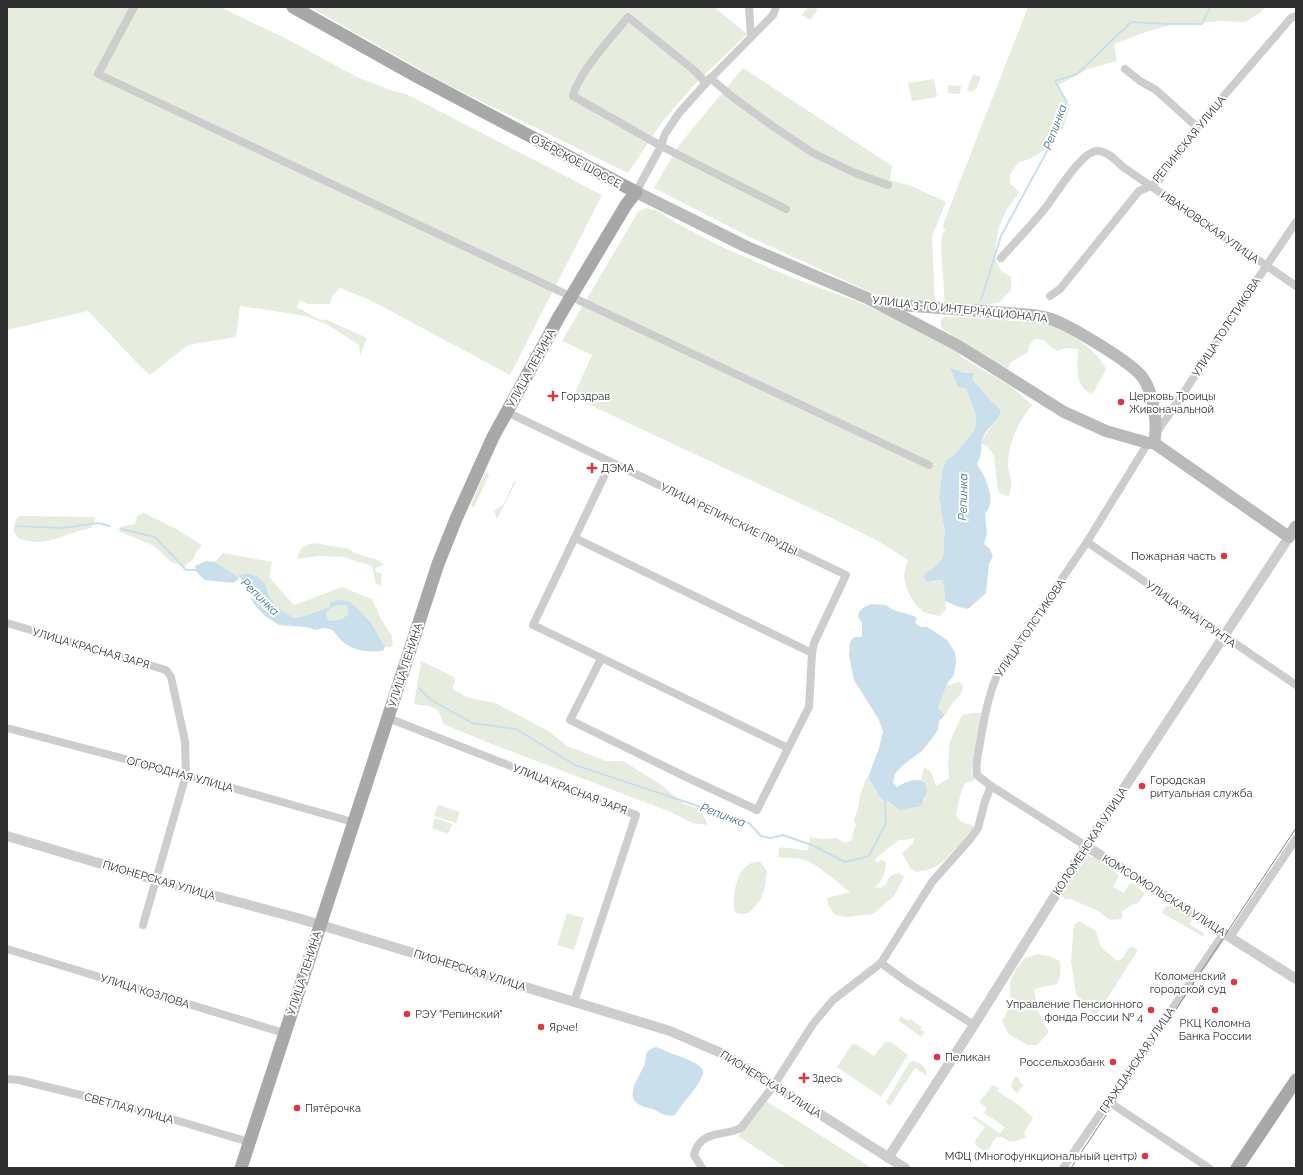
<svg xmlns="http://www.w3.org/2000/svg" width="1303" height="1175" font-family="Raleway,sans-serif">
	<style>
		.green { fill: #e6edde }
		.water { fill: #cadfec; fill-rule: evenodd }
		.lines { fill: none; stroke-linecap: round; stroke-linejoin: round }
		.stream { stroke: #cadfec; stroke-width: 2 }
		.minor { stroke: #cdcdcd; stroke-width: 8 }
		.tertiary { stroke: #cdcdcd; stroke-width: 10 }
		.secondary { stroke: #bababa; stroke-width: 12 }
		.primary { stroke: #a8a8a8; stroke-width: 13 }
		.tram { stroke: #858585; stroke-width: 1 }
		.poi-dot { fill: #e53341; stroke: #fff; stroke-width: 1.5 }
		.labels { text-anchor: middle; stroke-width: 4; stroke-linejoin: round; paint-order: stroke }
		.street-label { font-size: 11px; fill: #303030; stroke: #fff }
		.poi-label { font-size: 11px; fill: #303030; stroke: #fff; text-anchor: start }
		.water-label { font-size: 12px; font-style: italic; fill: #3d7292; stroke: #fff }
	</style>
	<rect width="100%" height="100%" fill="#fff"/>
	<g class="green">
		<polygon points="7,7 220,7 285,38 357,77 393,91 406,94 602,195 510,375 370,300 340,288 332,297 330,304 308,304 300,300 297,307 322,321 325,319 367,338 360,356 359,345 328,325 306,316 240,306 236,337 188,345 150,375 140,366 88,311 7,330"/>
		<polygon points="310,7 714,7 747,34 693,86 662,122 628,173 442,82"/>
		<polygon points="808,7 814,7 818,10 810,20 802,15"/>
		<polygon points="1028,7 1265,7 1260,13 1245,22 1221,21 1171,25 1146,32 1114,44 1117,61 1088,69 1057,86 1070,107 1063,128 1057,133 1051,146 1032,158 1018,163 1010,174 1010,183 1019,192 1006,211 998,230 995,253 997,264 1001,271 1011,277 1011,290 1000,302 972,307 945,304 941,250 942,234 946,229 943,229 944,222"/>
		<polygon points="743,68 892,166 890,180 911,186 946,202 932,236 935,306 876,295 748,236 654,188 679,145"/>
		<polygon points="973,74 981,77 976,89 971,92 967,90"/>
		<polygon points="934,79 937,97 912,101 908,83"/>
		<polygon points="948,85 961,86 960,94 948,93"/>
		<path d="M646 208 656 210 676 223 718 245 795 279 856 301 908 324 958 350 961 357 1012 387 1032 405C1018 423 1009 441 1008 464 1008 471 1012 479 1011 486 1011 490 1009 494 1008 497L998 492 994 456 988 447 981 443C986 430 996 424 1001 412 997 405 994 405 990 400 984 393 979 386 973 379V373H965L950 369 953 375 966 388 976 415 975 430 954 455 945 461 942 473 939 497 945 534C943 541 944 544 944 551 943 562 934 568 925 573L932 582 942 580 944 585 946 610 939 616C935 615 930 614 926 613 916 609 907 592 905 582 903 574 905 567 908 560L878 541 840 522 573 397 592 355 562 341 638 212Z"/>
		<path d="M944 317C967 317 991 319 1014 321 1024 321 1035 321 1045 323 1063 327 1101 352 1106 370L1092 394C1073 386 1078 366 1078 349L1066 348 1058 351 1051 347 1044 340 1034 339 1029 346 1028 352 1010 363 1007 373 996 363 948 332 941 327V320Z"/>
		<polygon points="485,472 488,473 489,475 475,506 472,507 471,504"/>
		<polygon points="514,481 516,482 497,519 494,511 504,504"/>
		<polygon points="144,513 176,529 202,545 196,552 194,558 185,566 171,562 154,546 119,531 120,527 135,524 137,516"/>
		<path d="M19 516 96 517 91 528C73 531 55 542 36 542 30 542 23 539 18 538L13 530 16 519Z"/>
		<path d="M315 543 349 549 357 554 378 560 384 565 375 568 376 572 382 574 381 585 376 584 372 566 343 557 318 556 297 559C299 548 304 545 315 543Z"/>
		<path d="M223 553 272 562 269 577 294 605 342 587 372 599 382 621 392 636 393 645 390 647H385C375 629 364 614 349 601L330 603V607L304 616 294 618 276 606 268 594 266 585 248 573 237 576 215 562Z"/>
		<path d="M346 605 348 608V614C342 620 336 622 328 620L326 614C331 606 337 605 346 605Z"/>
		<path d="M421 661 454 677 455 681 452 689 469 698 495 703 550 732 567 746 606 761H623L660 784 684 804 700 809 708 825 692 823 671 812 494 745 443 724C439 704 431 707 414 704Z"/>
		<path d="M957 682 961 683 963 686C962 695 958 697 952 704 949 707 948 712 945 715L938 708 947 684 950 685Z"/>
		<path d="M973 713H981L980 725 971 771 975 780 965 783 960 796 956 816 961 822 974 826 968 840 955 849 943 862 931 869 917 872 910 868 902 853 913 843 914 838 906 840H899L877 857 875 861 877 862 882 860 886 862C885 874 884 879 875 887L881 888 886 885C888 877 891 874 899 873L904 877 894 896 873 914 846 917 834 914 828 904 827 898 850 892C838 883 816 863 803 859 796 858 785 858 778 857L779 848C789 846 798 851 808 850L810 837 822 839 837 838 844 843 852 840 853 831 856 826 854 819 858 809 860 795 865 781 869 775V779L881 799 889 802 899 810 922 802 925 799V782L921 780 924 767 931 772 936 786 949 778 948 765 950 741 962 715Z"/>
		<polygon points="438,805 460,812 456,823 434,816"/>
		<polygon points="435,818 452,824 448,834 432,828"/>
		<path d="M1086 856C1099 856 1110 867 1119 876L1113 887 1124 893 1130 883 1134 884 1145 894 1138 903 1131 905 1122 912V919L1110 920 1098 911 1071 899H1066L1061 896 1062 890Z"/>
		<path d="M760 862 767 871 765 887 761 899 749 913 743 914 735 913C732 898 735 874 748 865 751 862 756 862 760 862Z"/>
		<polygon points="1170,905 1191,917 1192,920 1189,924 1202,932 1204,935 1202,936 1162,913 1164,908"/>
		<polygon points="567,913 584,918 574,950 557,945"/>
		<polygon points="1079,921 1096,931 1101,947 1117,961 1123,958 1125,954 1131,946 1138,950 1096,1016 1084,1006 1076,994 1071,961 1074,925"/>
		<path d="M1037 954 1049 956 1060 961C1061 969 1061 976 1057 984L1034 989C1036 1007 1040 1017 1049 1032L1037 1045H1028L1008 1034 1002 1021 1011 1004 1010 993V981L1016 969 1025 958Z"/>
		<polygon points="901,1016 908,1021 910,1019 922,1027 920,1029 925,1032 921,1037 898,1020"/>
		<polygon points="885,1042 891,1042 908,1055 881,1097 837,1067 852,1044 856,1044 874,1056"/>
		<path d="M913 1061C920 1062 928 1068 927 1076L915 1068 890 1106 886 1102 909 1063Z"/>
		<path d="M1016 1076 1020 1080 1019 1081 1023 1085 1017 1093C1009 1088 1011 1082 1016 1076Z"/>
		<path d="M992 1086H995L999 1089 997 1091 1019 1105 1033 1118 1024 1133 1026 1137C1015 1142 1012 1144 1002 1137H996L989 1149 983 1151 975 1144 976 1139 985 1127 973 1118 974 1116 1000 1133 1005 1127 984 1113 987 1108 979 1102Z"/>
		<polygon points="766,1101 872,1168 787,1168 738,1136"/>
	</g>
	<g class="water">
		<path d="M950 368 965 373H973V380C979 386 984 393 990 400 995 406 997 404 1001 412 997 422 989 426 984 435 980 442 982 448 981 454 980 458 978 461 977 464 985 476 998 501 985 513L987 534 984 544 990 549 993 557 989 564 986 593 968 609 959 607 945 601 944 585 942 580 927 582 924 577 925 573C934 568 943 562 944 551 944 544 943 540 945 534L939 497 942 473 945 461 954 455 975 430 976 415 966 388 958 387Z"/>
		<path d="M206 561 215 562 237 576 248 573 259 578 266 585 268 594 276 606 294 618 304 616 330 607V603L338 600 349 601 360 611 371 623 385 647 383 651C361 653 345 649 333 630L324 628 316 630 306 627 279 625 265 616 254 604 242 580 238 576V580L233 583 205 580 197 573 195 566ZM340 605H346L348 608V614C342 620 336 622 328 620L326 614C329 608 334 606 340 605Z"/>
		<path d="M871 604 886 605C894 613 908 612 917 618L915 623 921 627H927L938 634 947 640 955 652 956 662 954 675 947 684 938 708 945 715 939 721 938 730 923 750 902 766 895 774 893 782 897 787C905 782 916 777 925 782L927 791 921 806 899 810 889 802 881 799 869 779V775L879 748 883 732 879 720 854 680 849 656 850 642 854 637H862V623L858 617 859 612 864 607Z"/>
		<path d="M656 1047C660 1048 664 1050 668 1052 675 1055 705 1063 703 1073 700 1086 682 1103 675 1115 666 1117 662 1114 655 1110 649 1107 639 1107 635 1101 627 1091 642 1073 645 1063 646 1059 645 1054 648 1051 650 1049 654 1048 656 1047Z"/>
	</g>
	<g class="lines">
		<g class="stream">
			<polyline points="981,300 1001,236 1053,140 1067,102 1055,81 1077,74 1131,22 1167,24 1202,24 1210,7"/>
			<polyline points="16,526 62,528 98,523 110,526"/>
			<polyline points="121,529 155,537 186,570 197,570"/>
			<polyline points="419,688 431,700 472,723 516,729 575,765 749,823 761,836 771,838 783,835 814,846 845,862 869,856 886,823 885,800"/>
		</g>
		<g class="minor">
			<polyline points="134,7 98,74 929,465"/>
			<polyline points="749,7 751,37"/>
			<polyline points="1125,69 1140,81 1156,90 1197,127"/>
			<polyline points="710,78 734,98 771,125 813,153 855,173 888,185"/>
			<path d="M706 83 695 71 628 17C612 37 578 73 573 96L661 146 786 209"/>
			<polyline points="636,192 661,146 665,134 679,113 706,83 773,15 776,7"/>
			<path d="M1001 258C1016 241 1032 225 1046 207 1056 194 1082 151 1097 151 1108 151 1116 161 1123 167L1296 286"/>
			<polyline points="1050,296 1060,289 1139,191 1151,186 1160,179 1197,127 1291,18 1296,16"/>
			<polyline points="507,412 846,575 814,643 812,653 809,707 757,810 686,777 570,720 601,659"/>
			<polyline points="1157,432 1183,394 1234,314 1296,222"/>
			<polyline points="611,462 533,625 788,748"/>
			<polyline points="575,538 812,653"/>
			<polyline points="1087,542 1296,685"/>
			<polyline points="7,623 166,670 171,677 185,741 186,775 143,925"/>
			<polyline points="388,718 636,815 574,1002"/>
			<polyline points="7,728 186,775 353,822"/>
			<path d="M1086 846 991 786 977 775C975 764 978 754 980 743 984 719 988 696 998 673L1087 542 1148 443"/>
			<polyline points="1230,937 1296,839"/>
			<polyline points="7,949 284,1033"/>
			<polyline points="881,963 907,982 974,1025"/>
			<polyline points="7,1079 19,1080 138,1109 249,1142"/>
			<polyline points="1109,1102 1209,1168"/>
			<path d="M702 1168 694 1155C700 1129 724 1137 741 1128L774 1085 813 1024 833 1000 881 963 932 882 971 838 978 828 985 801 991 786"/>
			<polyline points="1063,1168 1224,933"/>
		</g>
		<g class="tertiary">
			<polyline points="7,836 156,880 301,919 670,1031 721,1053 747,1068 905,1168"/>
			<polyline points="1086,846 1296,979"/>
			<polyline points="888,1158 974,1025 1086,846 1289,537"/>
		</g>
		<g class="secondary">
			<polyline points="636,192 747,247 867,298 957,345 1064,412 1106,431 1148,443 1154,443 1289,537 1296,526"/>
			<path d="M880 301 900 305 1033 315C1038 316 1045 317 1051 319 1069 325 1133 363 1143 378 1154 394 1158 425 1154 443"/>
		</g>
		<g class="primary">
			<polyline points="241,1168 438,564 456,519 493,437 560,315 626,205 636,192 418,77 293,7"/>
			<polyline points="1237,1168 1296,1080"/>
		</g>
		<polyline class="tram" points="1071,1168 1296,828"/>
	</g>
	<g class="poi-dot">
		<path d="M551 390h4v4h4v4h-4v4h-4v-4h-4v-4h4z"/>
		<circle cx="1121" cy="402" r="4"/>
		<path d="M590 462h4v4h4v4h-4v4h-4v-4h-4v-4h4z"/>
		<circle cx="1224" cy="556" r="4"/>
		<circle cx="1142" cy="786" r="4"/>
		<circle cx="1234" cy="982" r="4"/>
		<circle cx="1151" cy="1010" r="4"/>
		<circle cx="1215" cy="1010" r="4"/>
		<circle cx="407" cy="1014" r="4"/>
		<circle cx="541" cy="1027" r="4"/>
		<circle cx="937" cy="1057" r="4"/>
		<circle cx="1113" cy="1062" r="4"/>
		<path d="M802 1072h4v4h4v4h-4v4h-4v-4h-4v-4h4z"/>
		<circle cx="297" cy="1108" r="4"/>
		<circle cx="1145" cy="1156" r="4"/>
	</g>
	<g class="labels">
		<g class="street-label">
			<text transform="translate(1189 139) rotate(-51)" y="4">РЕПИНСКАЯ УЛИЦА</text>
			<text transform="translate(576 161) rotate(28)" y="4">ОЗЁРСКОЕ ШОССЕ</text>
			<text transform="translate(1210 227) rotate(35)" y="4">ИВАНОВСКАЯ УЛИЦА</text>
			<text transform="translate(960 309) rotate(6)" y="4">УЛИЦА 3-ГО ИНТЕРНАЦИОНАЛА</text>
			<text transform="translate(1226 327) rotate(-57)" y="4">УЛИЦА ТОЛСТИКОВА</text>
			<text transform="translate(531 368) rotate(-61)" y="4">УЛИЦА ЛЕНИНА</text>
			<text transform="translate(729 519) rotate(26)" y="4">УЛИЦА РЕПИНСКИЕ ПРУДЫ</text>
			<text transform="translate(1191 614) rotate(35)" y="4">УЛИЦА ЯНА ГРУНТА</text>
			<text transform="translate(1030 628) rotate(-56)" y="4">УЛИЦА ТОЛСТИКОВА</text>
			<text transform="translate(91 648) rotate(16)" y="4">УЛИЦА КРАСНАЯ ЗАРЯ</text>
			<text transform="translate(405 665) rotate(-72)" y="4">УЛИЦА ЛЕНИНА</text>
			<text transform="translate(180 774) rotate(15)" y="4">ОГОРОДНАЯ УЛИЦА</text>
			<text transform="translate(570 789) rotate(21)" y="4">УЛИЦА КРАСНАЯ ЗАРЯ</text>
			<text transform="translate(1090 841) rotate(-57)" y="4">КОЛОМЕНСКАЯ УЛИЦА</text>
			<text transform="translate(159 880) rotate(16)" y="4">ПИОНЕРСКАЯ УЛИЦА</text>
			<text transform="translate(1164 895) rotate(32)" y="4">КОМСОМОЛЬСКАЯ УЛИЦА</text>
			<text transform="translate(470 970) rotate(17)" y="4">ПИОНЕРСКАЯ УЛИЦА</text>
			<text transform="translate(304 973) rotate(-72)" y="4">УЛИЦА ЛЕНИНА</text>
			<text transform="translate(145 991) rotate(17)" y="4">УЛИЦА КОЗЛОВА</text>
			<text transform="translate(1137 1060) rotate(-56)" y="4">ГРАЖДАНСКАЯ УЛИЦА</text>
			<text transform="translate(771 1084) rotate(32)" y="4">ПИОНЕРСКАЯ УЛИЦА</text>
			<text transform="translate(129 1108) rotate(15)" y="4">СВЕТЛАЯ УЛИЦА</text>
		</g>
		<g class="poi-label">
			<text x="561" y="400">Горздрав</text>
			<text x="1129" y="400">Церковь Троицы<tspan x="1129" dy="13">Живоначальной</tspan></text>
			<text x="601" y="472">ДЭМА</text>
			<text x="1216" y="560" text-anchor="end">Пожарная часть</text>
			<text x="1150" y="784">Городская<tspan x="1150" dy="13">ритуальная служба</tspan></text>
			<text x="1226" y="980" text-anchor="end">Коломенский<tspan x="1226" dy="13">городской суд</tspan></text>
			<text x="1143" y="1008" text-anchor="end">Управление Пенсионного<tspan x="1143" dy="13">фонда России № 4</tspan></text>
			<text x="415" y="1018">РЭУ "Репинский"</text>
			<text x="1215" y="1027" text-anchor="middle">РКЦ Коломна<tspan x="1215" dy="13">Банка России</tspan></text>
			<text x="549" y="1031">Ярче!</text>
			<text x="945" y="1061">Пеликан</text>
			<text x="1105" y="1066" text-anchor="end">Россельхозбанк</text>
			<text x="812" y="1082">Здесь</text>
			<text x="305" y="1112">Пятёрочка</text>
			<text x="1137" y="1160" text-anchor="end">МФЦ (Многофункциональный центр)</text>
		</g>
		<g class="water-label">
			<text transform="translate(1055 127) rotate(-70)" y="4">Репинка</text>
			<text transform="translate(963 497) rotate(-89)" y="4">Репинка</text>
			<text transform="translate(260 597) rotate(44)" y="4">Репинка</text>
			<text transform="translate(723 815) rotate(20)" y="4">Репинка</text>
		</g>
	</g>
	<rect width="1303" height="1175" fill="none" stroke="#303030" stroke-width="16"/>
</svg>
